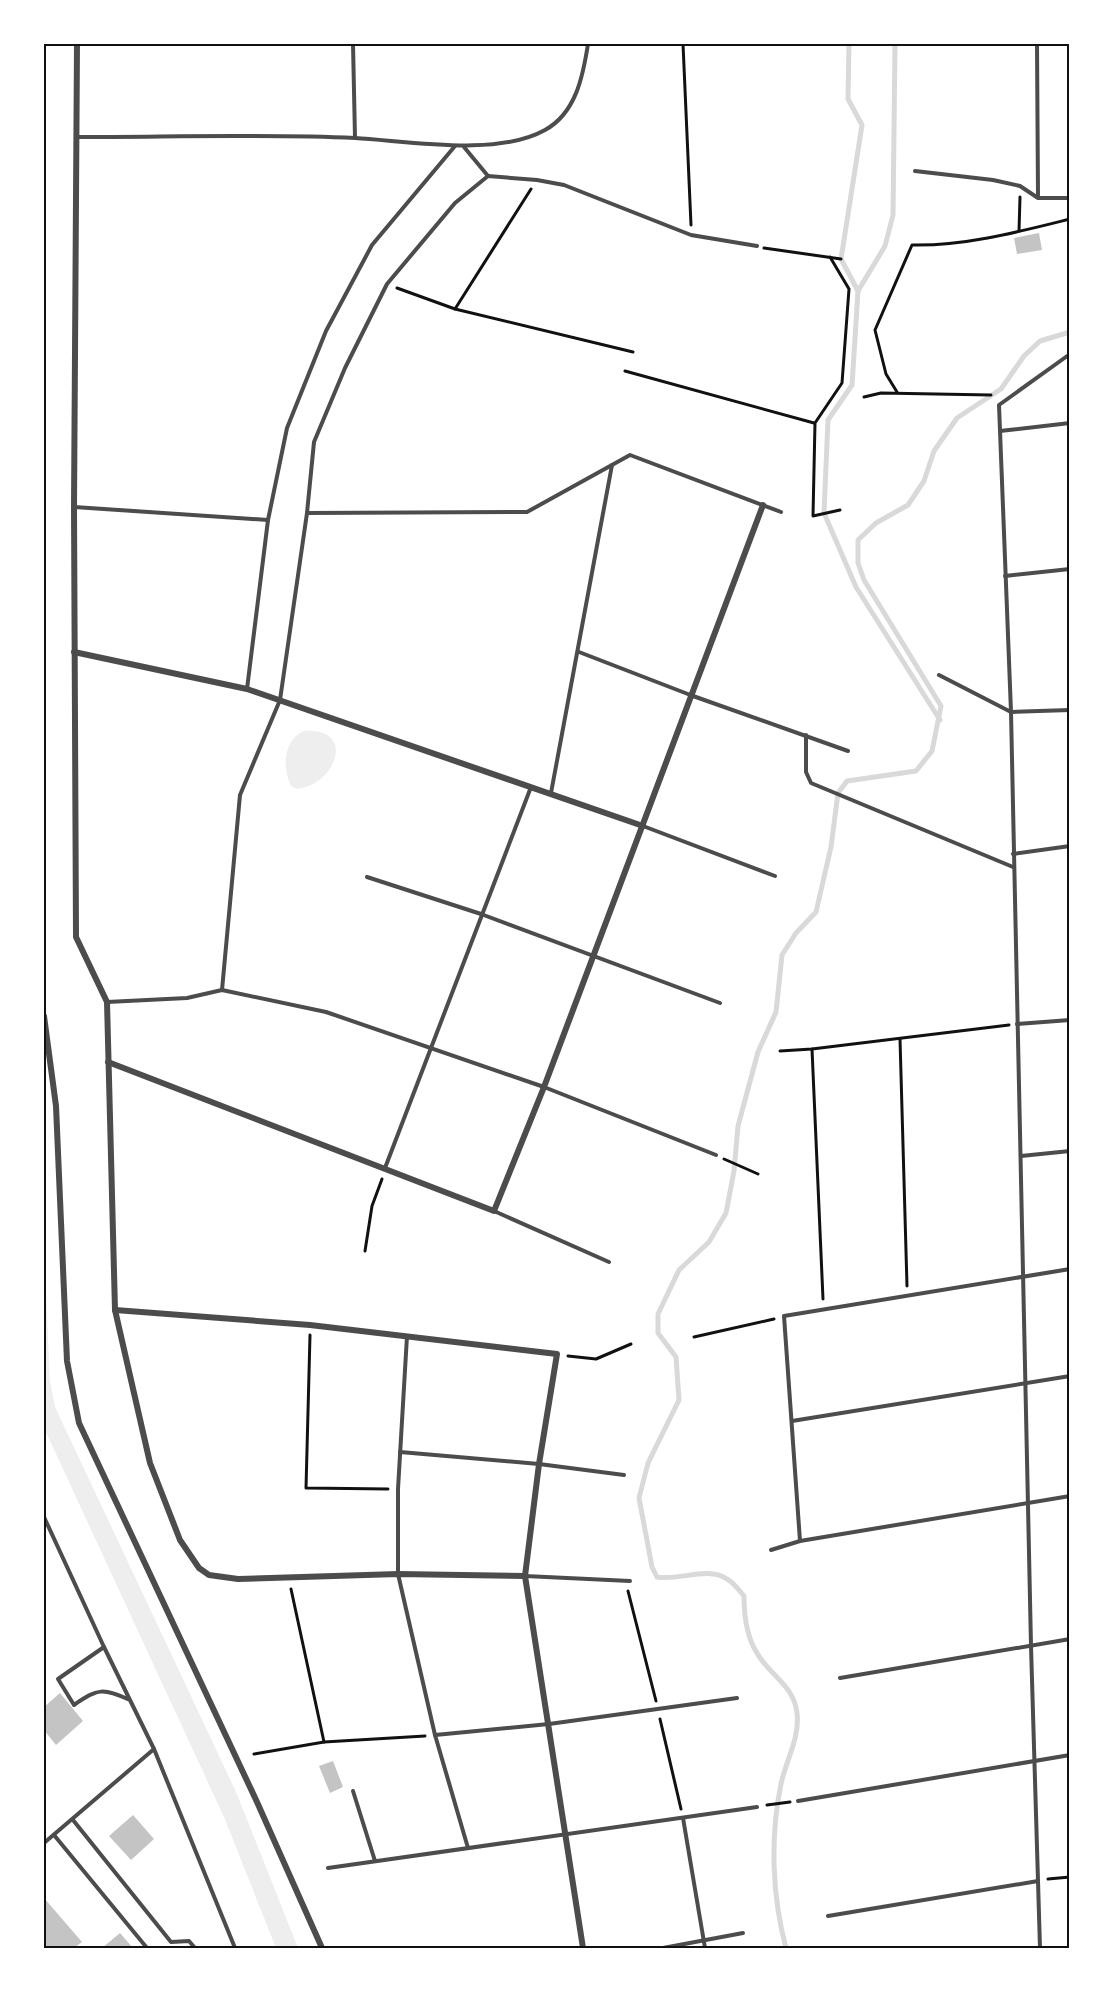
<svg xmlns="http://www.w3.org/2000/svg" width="1113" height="1992" font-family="'Golos Text',sans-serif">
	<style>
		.green { fill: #eee }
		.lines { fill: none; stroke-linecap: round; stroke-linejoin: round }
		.stream { stroke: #d9d9d9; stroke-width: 5 }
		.building { fill: #c4c4c4 }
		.path { stroke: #111; stroke-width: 3 }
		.service { stroke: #4c4c4c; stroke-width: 4 }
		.minor { stroke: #4c4c4c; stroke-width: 6 }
		.neatline { fill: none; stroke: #111; stroke-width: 2 }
	</style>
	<rect width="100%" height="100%" fill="#fff"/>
	<g class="green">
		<path d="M303 731C356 726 338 784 297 789L291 786C282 767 283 742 303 731Z"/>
		<polygon points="44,1250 50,1381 55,1407 237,1794 298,1948 276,1948 224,1817 44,1428"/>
	</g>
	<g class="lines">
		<g class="stream">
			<polyline points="849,44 848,99 862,125 841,259 858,291"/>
			<polyline points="895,44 893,215 885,246 858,291 852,385 828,420 824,513 856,587 940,720"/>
			<path d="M786 1948C772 1896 770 1837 781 1784 786 1760 800 1738 797 1713 794 1685 769 1675 757 1653 746 1636 744 1616 744 1596 739 1590 733 1582 727 1579 708 1566 679 1581 657 1577L652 1567 639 1498 648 1463 679 1400 676 1357 658 1333V1314L679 1270 709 1242 726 1213 734 1171 738 1126 758 1052 776 1012 782 955 796 933 816 912 831 847 838 793 847 781 916 771 932 751 941 706 864 580 858 563V540L876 523 908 505 924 481 934 451 957 418 1001 389 1024 356 1040 341 1070 332"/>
		</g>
	</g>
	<g class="building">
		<polygon points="1039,233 1042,250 1017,254 1014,238"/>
		<polygon points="60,1693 83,1721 56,1745 44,1730 44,1707"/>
		<polygon points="333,1761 343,1787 330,1793 319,1766"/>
		<polygon points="133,1815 154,1839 131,1860 109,1836"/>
		<polygon points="44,1898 82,1942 74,1948 44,1948"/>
		<polygon points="120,1933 133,1948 102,1948"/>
	</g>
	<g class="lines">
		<g class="path">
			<polyline points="683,44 691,225"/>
			<polyline points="1019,231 1020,197"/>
			<polyline points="764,248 841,259"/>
			<polyline points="830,257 849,289 842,383 815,423 813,516 840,510"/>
			<polyline points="397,288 455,309 633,352"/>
			<polyline points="455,309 531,189"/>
			<polyline points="625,371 814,423"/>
			<path d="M897 392 886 374 875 330 912 245C965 246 1018 232 1070 219"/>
			<polyline points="864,397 881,393 991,395"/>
			<polyline points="900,1039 907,1286"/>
			<polyline points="812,1049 823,1299"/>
			<polyline points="780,1051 812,1049 1009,1025"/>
			<polyline points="724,1159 758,1174"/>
			<polyline points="365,1251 372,1206 382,1179"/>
			<polyline points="310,1335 306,1488 388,1489"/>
			<polyline points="694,1337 774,1319"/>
			<polyline points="568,1356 596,1359 631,1344"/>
			<polyline points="291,1589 324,1742"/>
			<polyline points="628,1591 656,1701"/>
			<polyline points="660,1719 681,1809"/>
			<polyline points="254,1754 324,1742 425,1736"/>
			<polyline points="767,1805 790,1802"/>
			<polyline points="1048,1879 1070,1877"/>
		</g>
		<g class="service">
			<polyline points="353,44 355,138"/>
			<polyline points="1037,44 1038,197"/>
			<path d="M77 137C169 137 263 134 355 138 409 141 497 157 545 130 576 113 583 76 588 44"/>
			<polyline points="464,147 488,176"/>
			<polyline points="915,171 993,180 1020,186 1038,198 1070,198"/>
			<polyline points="1000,431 1070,423"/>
			<polyline points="74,507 268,520"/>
			<polyline points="307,513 527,512 630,455 781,512"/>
			<polyline points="1005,576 1070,569"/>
			<polyline points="579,652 693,696 848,751"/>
			<polyline points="939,675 1011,712 1070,710"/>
			<polyline points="247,689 268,520 287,428 326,331 372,245 455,146"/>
			<polyline points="806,735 806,772 811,783 1013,867"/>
			<polyline points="551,793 612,465"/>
			<polyline points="643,826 775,876"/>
			<polyline points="1013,854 1070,846"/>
			<polyline points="367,877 481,914 720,1003"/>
			<polyline points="222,990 240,795 280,700 307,513 314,442 345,368 387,284 455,203 488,176 537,180 564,185 691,235 757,246"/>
			<polyline points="107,1002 187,998 222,990 326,1012 544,1087 716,1155"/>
			<polyline points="1017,1024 1070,1020"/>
			<polyline points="1021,1156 1070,1151"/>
			<polyline points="385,1168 531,787"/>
			<polyline points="494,1211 609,1262"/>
			<polyline points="407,1336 398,1489 398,1574 435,1735 468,1848"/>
			<polyline points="792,1421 1070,1376"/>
			<polyline points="400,1452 539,1464 624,1475"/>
			<polyline points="44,1517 104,1647"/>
			<polyline points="800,1541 784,1316 1070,1269"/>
			<polyline points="771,1550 800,1541 1070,1496"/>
			<polyline points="525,1576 630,1581"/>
			<polyline points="840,1678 1070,1639"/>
			<path d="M130 1700C103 1688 98 1688 74 1705L58 1679 104 1647 154 1749"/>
			<polyline points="435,1735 549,1724 737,1698"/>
			<polyline points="353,1791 375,1861"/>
			<polyline points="798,1801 1070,1755"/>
			<polyline points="683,1818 705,1948"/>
			<polyline points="73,1820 171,1942 189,1941 195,1948"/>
			<polyline points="54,1835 147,1948"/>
			<polyline points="44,1843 154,1749 235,1948"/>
			<polyline points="328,1868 757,1807"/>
			<polyline points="828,1916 1038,1881"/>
			<polyline points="663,1948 743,1933"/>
			<polyline points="1040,1948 1031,1646 1011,712 999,405 1070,354"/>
		</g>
		<g class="minor">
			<polyline points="77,44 74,507 76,937 107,1002 115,1310 150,1463 180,1540 199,1568 209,1575 238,1579 398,1574 525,1576"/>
			<polyline points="74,652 247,689 643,826"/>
			<polyline points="44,1016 56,1106 67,1361 79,1423 257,1802 322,1948"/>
			<polyline points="108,1062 494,1211 544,1087 763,505"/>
			<polyline points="115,1310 310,1325 557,1354 539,1464 525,1576 583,1948"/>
		</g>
	</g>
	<rect width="1113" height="1992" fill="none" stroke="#ffffff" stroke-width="90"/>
	<rect x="45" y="45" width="1023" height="1902" class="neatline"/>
</svg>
